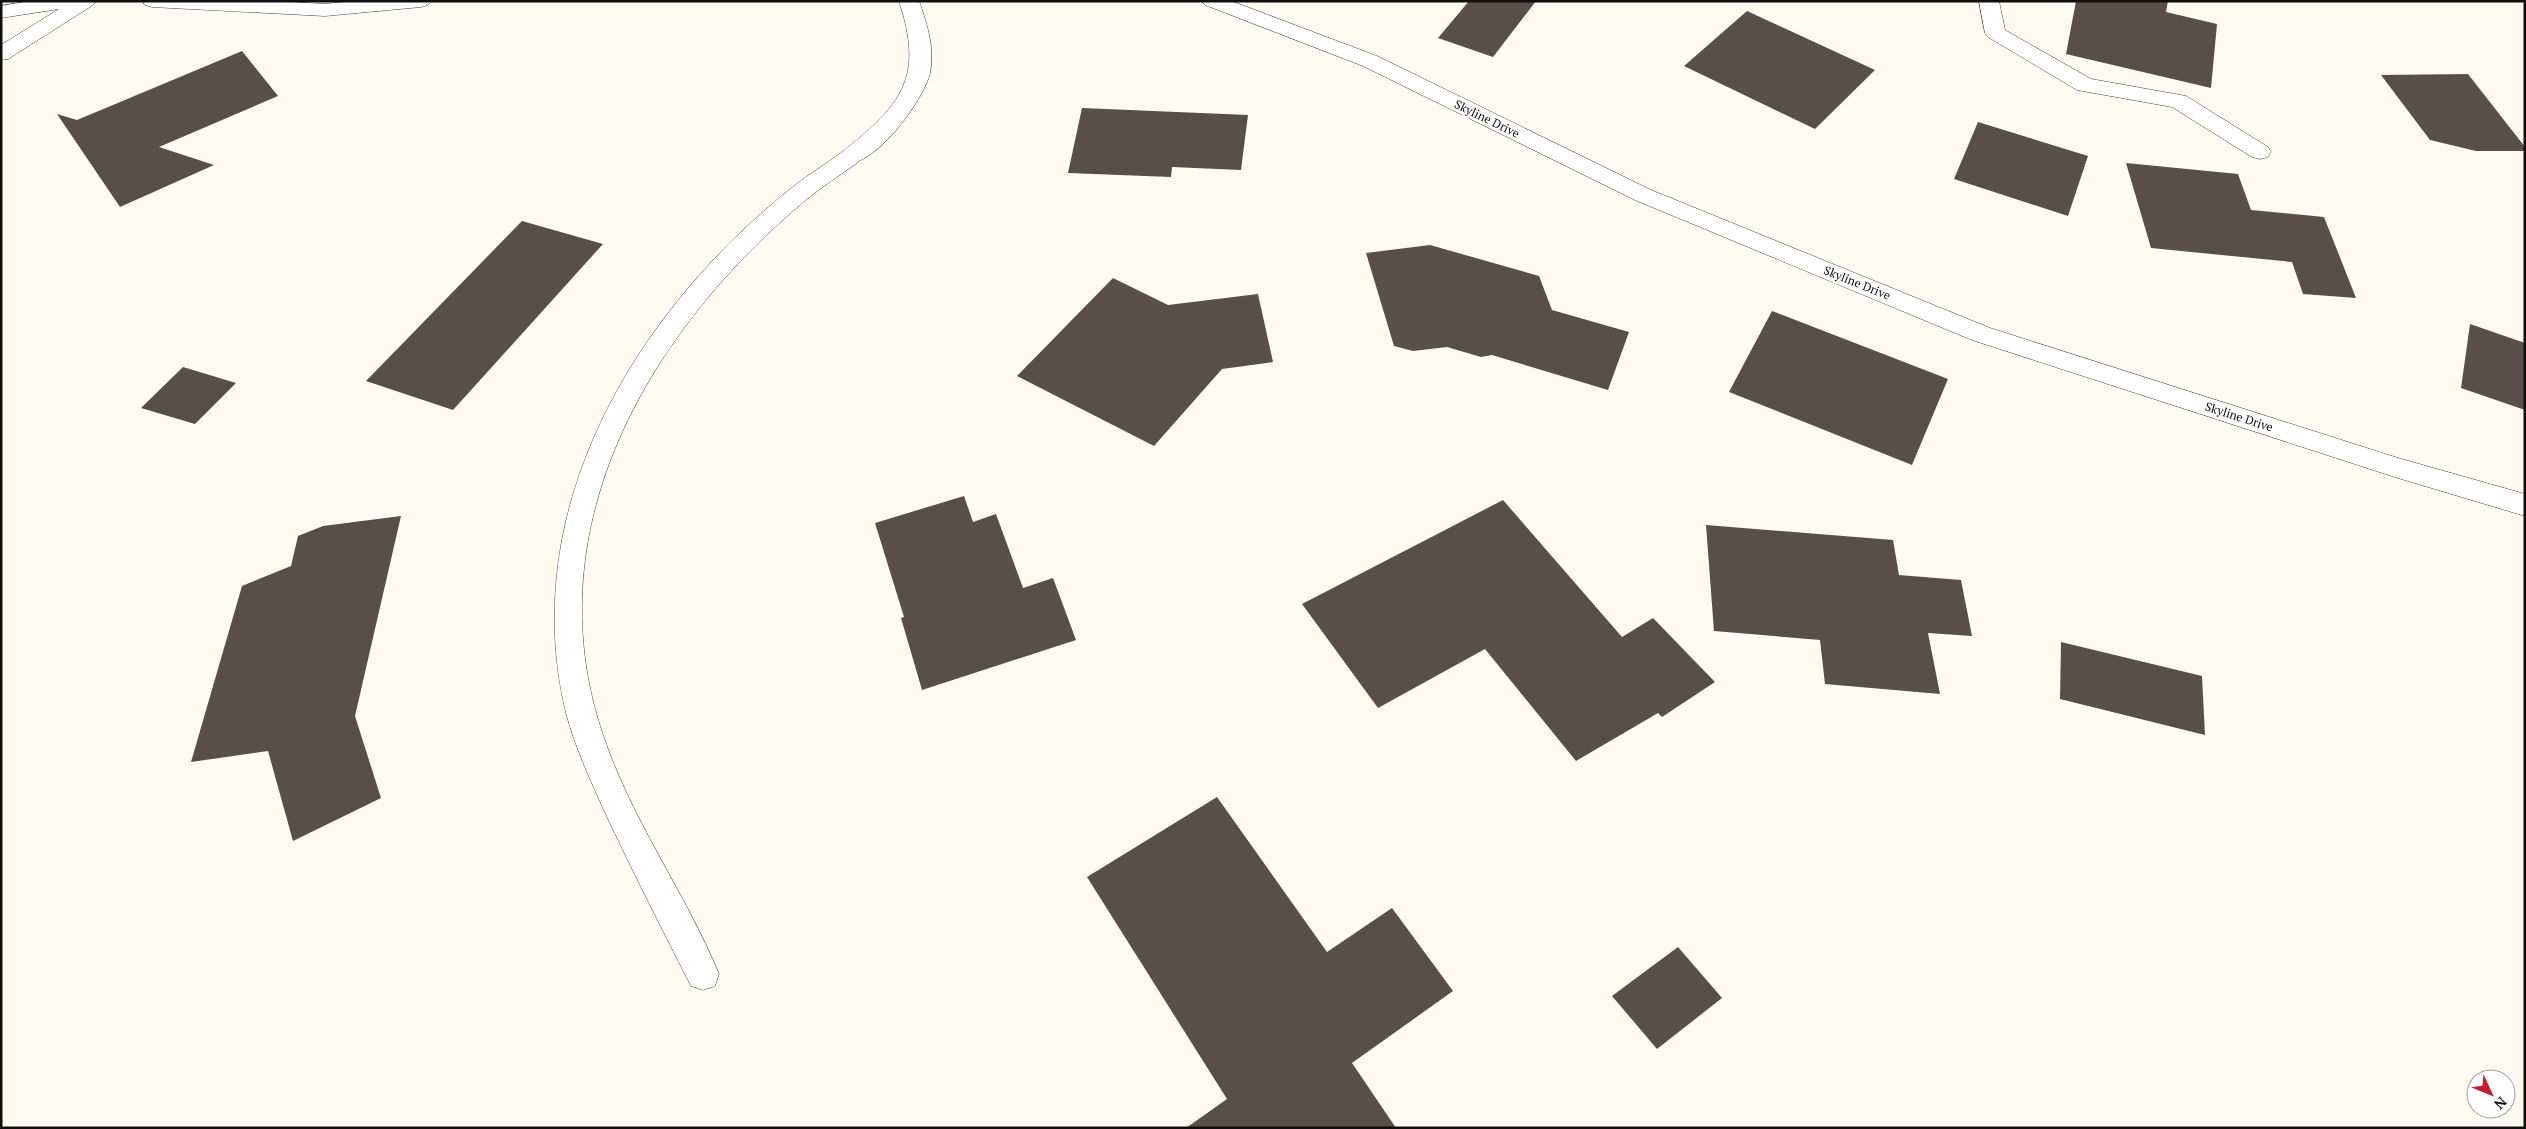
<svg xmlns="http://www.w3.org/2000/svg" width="2526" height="1129" font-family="'PT Serif',serif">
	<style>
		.building { fill: #584f4a }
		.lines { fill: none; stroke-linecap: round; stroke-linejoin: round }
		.service-casing { stroke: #424242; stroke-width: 1 }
		.minor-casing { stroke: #424242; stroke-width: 1 }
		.tertiary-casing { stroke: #424242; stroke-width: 1 }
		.service { fill: #fff; fill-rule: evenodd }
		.minor { fill: #fff; fill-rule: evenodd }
		.tertiary { fill: #fff; fill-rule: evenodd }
		.labels { text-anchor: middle; stroke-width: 5; stroke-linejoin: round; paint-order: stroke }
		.street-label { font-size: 12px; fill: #0f0f0f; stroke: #fff }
	</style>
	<rect width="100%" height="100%" fill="#fffbf0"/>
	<g class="building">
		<polygon points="1469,1 1536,1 1493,57 1438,38"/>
		<polygon points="2076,1 2168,1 2166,12 2217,24 2211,88 2066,54"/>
		<polygon points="1747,11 1875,70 1815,129 1684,66"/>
		<polygon points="242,51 278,96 159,147 214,165 120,207 57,114 77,120"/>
		<polygon points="2468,74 2525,147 2525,151 2476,151 2430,140 2381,75"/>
		<polygon points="1082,108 1248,115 1241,170 1172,167 1171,177 1068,173"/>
		<polygon points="1978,122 2088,156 2068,216 1954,179"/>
		<polygon points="2126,163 2238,174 2251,210 2324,217 2356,298 2303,294 2292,262 2151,248"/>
		<polygon points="522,221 603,244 453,410 366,381"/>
		<polygon points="1430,245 1539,276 1552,310 1629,332 1608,390 1492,355 1481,357 1447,347 1413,351 1394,346 1366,253"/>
		<polygon points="1113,278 1168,305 1258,294 1273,362 1222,369 1154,446 1017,376"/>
		<polygon points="1772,311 1948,379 1912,465 1729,392"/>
		<polygon points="2470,324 2525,343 2525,410 2461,388"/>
		<polygon points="183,367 236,383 195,424 141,408"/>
		<polygon points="964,496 973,522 996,514 1023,588 1053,578 1076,640 922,690 901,618 904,617 875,523"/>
		<polygon points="1503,500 1622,637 1653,618 1715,682 1662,717 1658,713 1576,761 1485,649 1378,708 1302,604"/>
		<polygon points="401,516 355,716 381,798 293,841 268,751 191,762 242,586 291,566 298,536 323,526"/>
		<polygon points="1706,525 1893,540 1899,575 1961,580 1972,636 1928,633 1940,694 1825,684 1820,640 1714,631"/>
		<polygon points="2061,642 2202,676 2205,735 2060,699"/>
		<polygon points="1217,797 1327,952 1392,908 1453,991 1352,1063 1396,1128 1186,1128 1227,1099 1087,877"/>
		<polygon points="1678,947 1722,998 1657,1049 1612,996"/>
	</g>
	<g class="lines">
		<defs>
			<g id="service">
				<polygon points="1979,1 1999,1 2005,30 2091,79 2186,96 2268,147 2271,152 2268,157 2260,159 2252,157 2172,107 2077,90 1988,37 1985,33"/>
				<path d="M849 151 857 153 860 158 857 163C840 175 823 186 807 199 651 329 533 525 602 732 630 818 685 892 719 974L715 986 703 990 691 986C663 931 635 876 609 821 593 786 576 750 566 713 516 508 637 310 794 186 809 174 826 164 841 153Z"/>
			</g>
			<g id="minor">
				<polygon points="30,1 96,1 93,5 8,59 1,60 1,45 59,9 1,18 1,6"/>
				<path d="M899 1H919C927 24 935 48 930 73 924 100 872 172 841 163L838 158 841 153C901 105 925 79 899 1Z"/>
			</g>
			<g id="tertiary">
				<polygon points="142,1 275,1 325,4 353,1 431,1 428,5 421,7 325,16 152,7 145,5"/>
				<polygon points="1202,1 1231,1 1377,56 1651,190 1990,328 2398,458 2525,494 2525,516 2398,478 1972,340 1635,200 1363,66 1205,5"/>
			</g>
		</defs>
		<use href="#service" class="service-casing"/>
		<use href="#minor" class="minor-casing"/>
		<use href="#tertiary" class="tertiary-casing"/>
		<use href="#service" class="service"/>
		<use href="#minor" class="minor"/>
		<use href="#tertiary" class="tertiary"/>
	</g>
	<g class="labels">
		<g class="street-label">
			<text transform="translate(1487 119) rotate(26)" y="4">Skyline Drive</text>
			<text transform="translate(1857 283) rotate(22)" y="4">Skyline Drive</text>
			<text transform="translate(2239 417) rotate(18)" y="4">Skyline Drive</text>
		</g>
	</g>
	<rect width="2526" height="1129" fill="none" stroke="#0f0f0f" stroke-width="5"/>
	<g transform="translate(2491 1094) rotate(134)"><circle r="24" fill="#ffffff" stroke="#9f9f9f"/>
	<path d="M0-4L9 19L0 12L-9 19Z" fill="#cc1a2d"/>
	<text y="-8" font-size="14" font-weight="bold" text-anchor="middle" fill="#0f0f0f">N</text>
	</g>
</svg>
